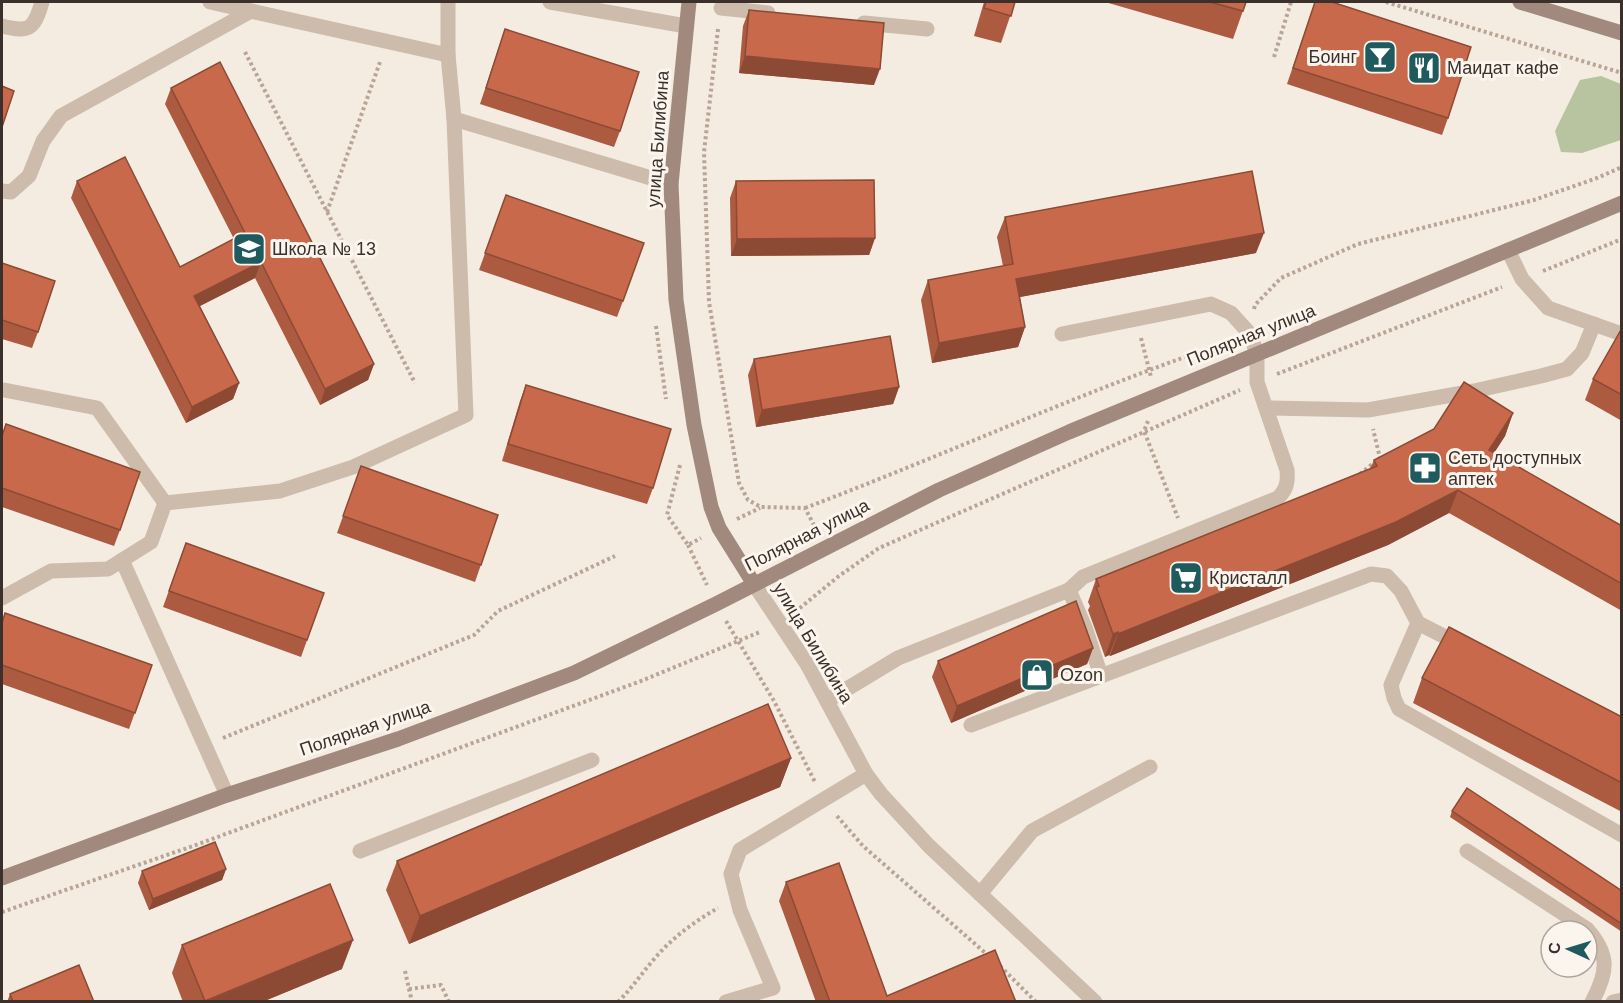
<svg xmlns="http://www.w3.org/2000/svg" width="1623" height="1003" font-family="Arial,sans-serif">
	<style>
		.green { fill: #b8c4a0 }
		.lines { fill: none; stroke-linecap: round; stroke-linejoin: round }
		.path { stroke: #b9a596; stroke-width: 4; stroke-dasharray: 3 3; stroke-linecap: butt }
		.lane { stroke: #cdbbac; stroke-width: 15 }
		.street { stroke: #cdbbac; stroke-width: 15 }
		.secondary { stroke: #a18a7d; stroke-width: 15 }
		.wall { fill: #ac5a40 }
		.shaded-wall { fill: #8c4a34 }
		.building { fill: #c8694b; stroke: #8c4a34; stroke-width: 1.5 }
		.labels { text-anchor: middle; stroke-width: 6; stroke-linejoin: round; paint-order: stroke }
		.poi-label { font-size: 18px; fill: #3b302b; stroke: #fbf5ee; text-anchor: start }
		.street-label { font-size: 18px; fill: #3b302b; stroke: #fbf5ee }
	</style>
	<rect width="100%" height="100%" fill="#f4ebe1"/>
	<polygon class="green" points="1601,76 1621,84 1621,140 1582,153 1561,152 1555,131 1580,80"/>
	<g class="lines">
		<g class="path">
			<polyline points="1386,2 1622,73"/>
			<polyline points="718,29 704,152 709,302 739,483 748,500 761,507 805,508 816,529"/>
			<polyline points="245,52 415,383"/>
			<polyline points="1274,57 1291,2"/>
			<polyline points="327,212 380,62"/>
			<polyline points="1543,271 1622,239"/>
			<polyline points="1254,309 1255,305 1281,278 1358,244 1534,200 1597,178 1622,167"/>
			<polyline points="656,326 666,399"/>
			<polyline points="1141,338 1151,377"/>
			<polyline points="1277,374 1502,287"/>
			<polyline points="1148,421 1144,431 1178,518"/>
			<polyline points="680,465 667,515 688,545 701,538"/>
			<polyline points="1360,474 1380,458 1373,429"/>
			<path d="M805 508C942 456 1075 395 1213 347"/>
			<polyline points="737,519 760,508"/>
			<polyline points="688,545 707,585"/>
			<polyline points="795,612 839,576 879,548 1240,390"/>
			<polyline points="726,621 774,701 815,782"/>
			<polyline points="223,738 474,635 498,611 615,556"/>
			<polyline points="837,816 863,846 990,957"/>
			<polyline points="2,912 193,846 641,681 760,632"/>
			<polyline points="1000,966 1036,1002"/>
			<polyline points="405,971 412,1002"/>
			<polyline points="409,989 441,985 449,1002"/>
			<path d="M618 1002C632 988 642 973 655 958 672 938 695 921 718 908"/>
		</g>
		<g class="lane">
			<polyline points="210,2 448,55"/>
			<polyline points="550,2 686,26"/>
			<polyline points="721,8 768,13"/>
			<polyline points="864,23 927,29"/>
			<path d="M2 26C30 33 34 29 42 2"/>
			<polyline points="454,119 671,184"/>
			<polyline points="2,191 11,192 29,176 43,141 61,116 251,11"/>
			<polyline points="1508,250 1522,279 1548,308 1622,334"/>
			<path d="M1062 334 1211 304 1231 313 1250 334 1257 354V382L1287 470C1288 482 1287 489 1278 498L1083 577 1069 590 1086 630 1101 676"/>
			<polyline points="4,390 97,408 165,503"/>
			<polyline points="1266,408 1368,410 1474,391 1541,376 1567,369 1582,353 1594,324"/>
			<polyline points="122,560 227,795"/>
			<polyline points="2,598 51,571 108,569 151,542 165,503 280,491 353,467 466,415 454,119 448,55 448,2"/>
			<polyline points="1418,623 1391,685 1394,698 1399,709 1622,835"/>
			<polyline points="827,701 898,658 1069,590"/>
			<polyline points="971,725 1371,574 1387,576 1401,591 1418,623 1461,645"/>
			<polyline points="360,851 592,760"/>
			<path d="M1467 851 1587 929C1610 955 1608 972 1592 1002"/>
			<polyline points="980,894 1032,831 1150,767"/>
			<polyline points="726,1002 773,988 740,910 731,874 740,850 866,774"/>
			<polyline points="1613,1002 1622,1000"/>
		</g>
		<polyline class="street" points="754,584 807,664 866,774 881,794 929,846 1095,1002"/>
		<g class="secondary">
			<polyline points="689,2 671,184 676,300 694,425 711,507 719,528 754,584"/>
			<polyline points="1520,2 1622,33"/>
			<polyline points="2,878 227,795 398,739 574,673 716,604 939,490 1069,432 1622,203"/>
		</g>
	</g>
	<g class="wall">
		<polygon points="984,2 1015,2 1001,43 974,36"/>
		<polygon points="1105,2 1246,2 1233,39"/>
		<polygon points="1315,2 1448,118 1442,135 1287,84"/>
		<polygon points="749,10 874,85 739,73 743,26"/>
		<polygon points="505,29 620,131 614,147 480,104"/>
		<polygon points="171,88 374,364 368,380 320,405 255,278 200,306 239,383 233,399 186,423 71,198 77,181 180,267 234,239 165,104"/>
		<polygon points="736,181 875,238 869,255 731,256 730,198"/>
		<polygon points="506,195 623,301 617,317 479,270"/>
		<polygon points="1005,217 1256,253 1020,297 1025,327 1018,347 932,363 921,300 928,280 1003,266 997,237"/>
		<polygon points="2,263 38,332 32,348 2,339"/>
		<polygon points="1622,328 1622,421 1585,400 1593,379"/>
		<polygon points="754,359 899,387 893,404 756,427 748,375"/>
		<polygon points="526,385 653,488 647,504 502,461 520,401"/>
		<polygon points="1513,413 1505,436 1494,453 1622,526 1622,611 1449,513 1388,545 1110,656 1109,655 1105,657 1088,610 1090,606 1088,602 1096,579 1370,469 1374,460"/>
		<polygon points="2,435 120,530 114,546 2,507"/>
		<polygon points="361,466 498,515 475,582 337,533"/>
		<polygon points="186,543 324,593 301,657 163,607"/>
		<polygon points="2,623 152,665 129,729 2,684"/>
		<polygon points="1093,648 1087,664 951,723 932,677 938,661"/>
		<polygon points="1422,678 1622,717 1622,812 1413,703"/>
		<polygon points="791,758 780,787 409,944 386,890 397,861"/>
		<polygon points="1452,811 1622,891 1622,932 1450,817"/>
		<polygon points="226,869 222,880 149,910 138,883 142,871"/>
		<polygon points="786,882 887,996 1016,1002 816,1002 779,901"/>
		<polygon points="182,945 342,969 262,1002 183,1002 172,973"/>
		<polygon points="10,994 94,1002 7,1002"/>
	</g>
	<g class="shaded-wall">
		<polygon points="745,56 880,69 874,85 739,73"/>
		<polygon points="1264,233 1256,253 1009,299 1016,279"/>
		<polygon points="875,238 869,255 731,256 737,239"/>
		<polygon points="261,262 255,278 188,312 194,296"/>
		<polygon points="1025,327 1018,347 932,363 939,343"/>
		<polygon points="374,364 368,380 320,405 325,389"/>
		<polygon points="239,383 233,399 186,423 192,407"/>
		<polygon points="899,387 893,404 756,427 762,410"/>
		<polygon points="1513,413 1505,436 1481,473 1489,450"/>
		<polygon points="1458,490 1449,513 1388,545 1110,656 1118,634"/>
		<polygon points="1118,632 1109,655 1105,657 1113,634"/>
		<polygon points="1093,648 1087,664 951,723 957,706"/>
		<polygon points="791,758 780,787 409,944 420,916"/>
		<polygon points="226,869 222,880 149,910 153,899"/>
		<polygon points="353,940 342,969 262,1002 205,1002"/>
	</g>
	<g class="building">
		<polygon points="986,2 1015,2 1011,16 984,8"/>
		<polygon points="1210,2 1246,2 1243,11"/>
		<polygon points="1315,2 1332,2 1471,47 1448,118 1293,68"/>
		<polygon points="749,10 884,23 880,69 745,56"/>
		<polygon points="505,29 639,72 620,131 486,88"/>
		<polygon points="220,62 374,364 325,389 261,262 194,296 239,383 192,407 77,181 125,157 180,267 245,233 171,88"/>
		<polygon points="2,86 14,91 2,127"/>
		<polygon points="1252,171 1264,233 1016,279 1025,327 939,343 928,280 1013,264 1005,217"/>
		<polygon points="874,180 875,238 737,239 736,181"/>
		<polygon points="506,195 644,243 623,301 485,253"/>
		<polygon points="2,263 55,281 38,332 2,320"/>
		<polygon points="1622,328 1622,395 1593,379"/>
		<polygon points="890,336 899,387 762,410 754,359"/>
		<polygon points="1464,382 1513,413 1489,450 1622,526 1622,584 1458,490 1396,522 1118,634 1118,632 1113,634 1096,587 1099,586 1096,579 1377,466 1374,460 1434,429"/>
		<polygon points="526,385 671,429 653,488 508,444"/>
		<polygon points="6,424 140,472 120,530 2,488 2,436"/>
		<polygon points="361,466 498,515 481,565 343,516"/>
		<polygon points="186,543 324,593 307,640 169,591"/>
		<polygon points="1076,601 1093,648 957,706 938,661"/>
		<polygon points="5,613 152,665 135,713 2,665 2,623"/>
		<polygon points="1449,627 1622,717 1622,783 1422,678"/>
		<polygon points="768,704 791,758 420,916 397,861"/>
		<polygon points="1467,788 1622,891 1622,924 1452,811"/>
		<polygon points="215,842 226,869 153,899 142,871"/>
		<polygon points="839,863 887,996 995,950 1016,1002 830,1002 786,882"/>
		<polygon points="330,884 353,940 205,1001 182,945"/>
		<polygon points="79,965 94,1002 13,1002 10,994"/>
	</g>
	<defs>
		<symbol id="bar-square" viewBox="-11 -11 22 22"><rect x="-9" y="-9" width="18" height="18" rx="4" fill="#1f5a5e" stroke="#fbf5ee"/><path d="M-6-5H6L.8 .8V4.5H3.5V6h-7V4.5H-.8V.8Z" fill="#fff"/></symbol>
		<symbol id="restaurant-square" viewBox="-11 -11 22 22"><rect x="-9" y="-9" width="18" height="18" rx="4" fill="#1f5a5e" stroke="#fbf5ee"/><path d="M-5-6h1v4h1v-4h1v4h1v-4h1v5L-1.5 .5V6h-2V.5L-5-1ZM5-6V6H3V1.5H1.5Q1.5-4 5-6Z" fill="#fff"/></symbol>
		<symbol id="school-square" viewBox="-11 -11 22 22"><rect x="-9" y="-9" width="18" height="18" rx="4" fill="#1f5a5e" stroke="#fbf5ee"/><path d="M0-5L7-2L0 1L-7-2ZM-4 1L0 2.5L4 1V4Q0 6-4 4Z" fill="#fff"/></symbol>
		<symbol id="pharmacy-square" viewBox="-11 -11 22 22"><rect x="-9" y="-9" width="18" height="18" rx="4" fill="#1f5a5e" stroke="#fbf5ee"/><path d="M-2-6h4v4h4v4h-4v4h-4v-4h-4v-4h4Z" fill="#fff"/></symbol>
		<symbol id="supermarket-square" viewBox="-11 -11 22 22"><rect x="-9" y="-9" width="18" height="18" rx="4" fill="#1f5a5e" stroke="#fbf5ee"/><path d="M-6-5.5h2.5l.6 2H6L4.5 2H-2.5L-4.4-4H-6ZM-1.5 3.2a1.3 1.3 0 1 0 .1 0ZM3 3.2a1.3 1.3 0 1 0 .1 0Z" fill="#fff"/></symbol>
		<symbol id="shop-square" viewBox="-11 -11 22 22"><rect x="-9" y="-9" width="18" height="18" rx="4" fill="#1f5a5e" stroke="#fbf5ee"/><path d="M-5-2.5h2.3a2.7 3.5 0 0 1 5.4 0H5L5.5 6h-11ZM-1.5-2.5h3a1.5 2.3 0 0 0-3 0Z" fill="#fff"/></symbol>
	</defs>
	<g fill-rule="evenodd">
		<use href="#bar-square" x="1361" y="38" width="38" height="38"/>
		<use href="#restaurant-square" x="1405" y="49" width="38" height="38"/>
		<use href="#school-square" x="230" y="230" width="38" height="38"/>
		<use href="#pharmacy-square" x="1406" y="449" width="38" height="38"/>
		<use href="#supermarket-square" x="1167" y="559" width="38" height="38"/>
		<use href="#shop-square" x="1018" y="656" width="38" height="38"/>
	</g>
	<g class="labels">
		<g class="poi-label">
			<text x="1357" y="63" text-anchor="end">Боинг</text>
			<text x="1447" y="74">Маидат кафе</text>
			<text x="272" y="255">Школа № 13</text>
			<text x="1448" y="464">Сеть доступных<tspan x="1448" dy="21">аптек</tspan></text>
			<text x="1209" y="584">Кристалл</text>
			<text x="1060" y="681">Ozon</text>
		</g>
		<g class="street-label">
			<text transform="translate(658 139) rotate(-86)" y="6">улица Билибина</text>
			<text transform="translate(1251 335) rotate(-22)" y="6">Полярная улица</text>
			<text transform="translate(807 535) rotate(-27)" y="6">Полярная улица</text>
			<text transform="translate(813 643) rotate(59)" y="6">улица Билибина</text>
			<text transform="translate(365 728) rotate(-19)" y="6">Полярная улица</text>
		</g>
	</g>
	<rect width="1623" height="1003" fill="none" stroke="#3b302b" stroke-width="6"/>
	<g transform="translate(1569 949) rotate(274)"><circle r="28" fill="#fbf5ee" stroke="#aea6a0" stroke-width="1.5"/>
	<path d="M0-4.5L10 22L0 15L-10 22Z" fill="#1f5a5e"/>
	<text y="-9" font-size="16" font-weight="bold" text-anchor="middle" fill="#3b302b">С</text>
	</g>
</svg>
